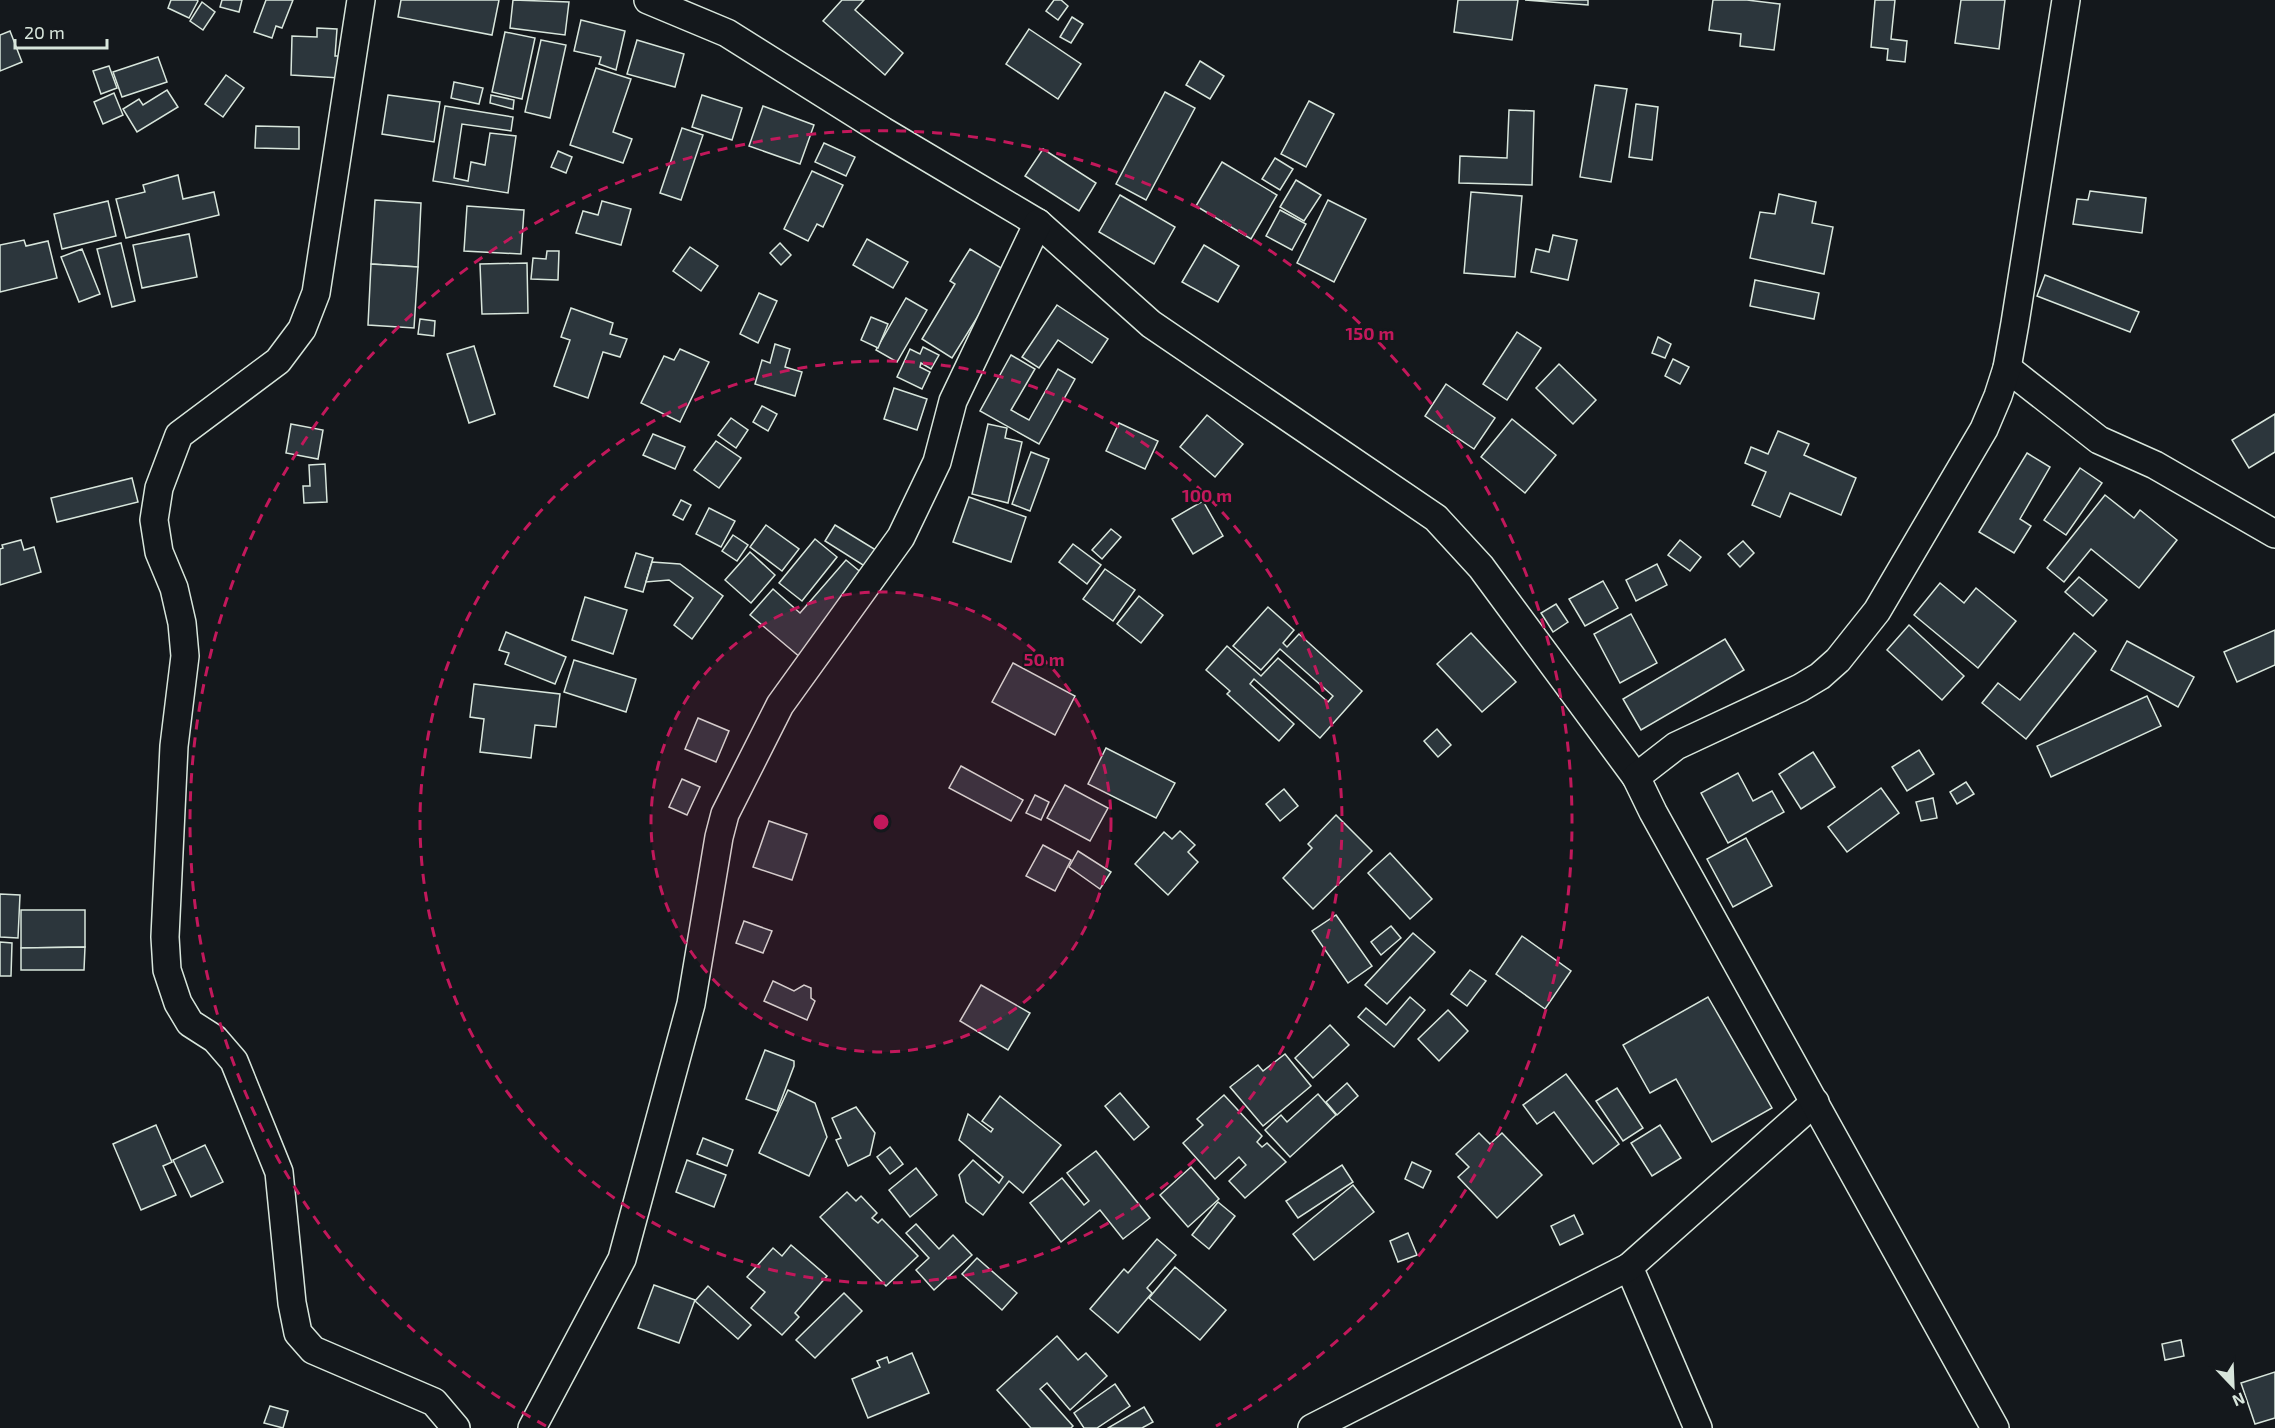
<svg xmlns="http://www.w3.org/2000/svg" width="2275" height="1428" font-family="'Exo 2',sans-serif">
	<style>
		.building { fill: #2c363c; stroke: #d8e6dc; stroke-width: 1.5 }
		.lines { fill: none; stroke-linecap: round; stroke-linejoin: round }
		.minor-casing { stroke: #d8e6dc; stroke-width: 30 }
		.minor { stroke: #14181c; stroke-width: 27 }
		.ring { fill: none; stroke: #c2185b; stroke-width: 3; stroke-dasharray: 10 8 }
		.centre { fill: #c2185b; stroke: #14181c; stroke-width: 3 }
		.ring-label { font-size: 18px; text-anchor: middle; font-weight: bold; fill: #c2185b; stroke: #14181c; stroke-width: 4.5; stroke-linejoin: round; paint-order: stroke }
	</style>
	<rect width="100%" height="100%" fill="#14181c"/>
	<g class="building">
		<polygon points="171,0 197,0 198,1 189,18 168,8"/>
		<polygon points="222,0 242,0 239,12 220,7"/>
		<polygon points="266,0 293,0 282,28 276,26 272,38 254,32"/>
		<polygon points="401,0 499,0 492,35 398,17"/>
		<polygon points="513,0 569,2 565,35 510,28"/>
		<polygon points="842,0 864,0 855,10 903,53 885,75 823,21"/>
		<polygon points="1054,0 1061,0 1068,6 1058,20 1046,11"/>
		<polygon points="1458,0 1518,0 1512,40 1454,32"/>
		<polygon points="1525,0 1588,0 1588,5"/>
		<polygon points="1713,0 1747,0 1780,4 1774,50 1740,46 1741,34 1709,30"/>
		<polygon points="1875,0 1895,0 1891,39 1907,41 1905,62 1887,60 1888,49 1871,47"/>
		<polygon points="1961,0 2005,0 1999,49 1955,43"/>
		<polygon points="202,2 215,12 203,30 190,21"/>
		<polygon points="1072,17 1083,24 1071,43 1060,37"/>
		<polygon points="581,20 625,31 616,70 599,64 601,57 574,51"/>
		<polygon points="317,28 337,29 335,56 341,56 340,78 291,75 292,36 317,37"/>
		<polygon points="1029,29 1081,64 1058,99 1006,64"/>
		<polygon points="10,31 22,62 0,71 0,35"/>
		<polygon points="505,32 535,38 522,99 492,92"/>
		<polygon points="541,40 566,45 550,118 525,112"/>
		<polygon points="637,40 684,54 675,87 627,74"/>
		<polygon points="158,57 167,82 122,97 113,72"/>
		<polygon points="1200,61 1224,76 1210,99 1186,85"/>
		<polygon points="109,66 117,88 101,94 93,71"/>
		<polygon points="596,68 631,79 613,132 632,139 623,163 570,145"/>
		<polygon points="226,75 244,88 223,117 205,104"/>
		<polygon points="454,82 483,88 479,104 451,98"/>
		<polygon points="1595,85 1627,89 1611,182 1580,177"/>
		<polygon points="167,90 178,107 137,132 123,109 139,99 143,105"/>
		<polygon points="1165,92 1195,108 1146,200 1116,184"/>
		<polygon points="114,93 123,115 103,124 94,102"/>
		<polygon points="388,95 440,102 434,142 382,134"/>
		<polygon points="491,95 514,100 513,109 490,103"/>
		<polygon points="702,95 742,108 732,140 692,127"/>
		<polygon points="1309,101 1334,114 1306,167 1281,154"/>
		<polygon points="1636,104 1658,107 1652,160 1629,157"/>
		<polygon points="445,106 513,117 511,131 462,124 454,178 468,181 471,162 485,165 490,133 516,136 508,193 433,181"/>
		<polygon points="763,106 814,125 800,164 749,146"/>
		<polygon points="1509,110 1534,111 1532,185 1459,183 1460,156 1507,158"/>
		<polygon points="256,126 299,127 299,149 255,148"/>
		<polygon points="682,128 703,135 681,200 660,193"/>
		<polygon points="824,143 855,157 846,176 815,162"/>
		<polygon points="1043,149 1096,183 1079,211 1025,176"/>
		<polygon points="558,151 572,157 566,173 551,167"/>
		<polygon points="1275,158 1293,169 1280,190 1262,179"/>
		<polygon points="1222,162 1277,195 1251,239 1196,206"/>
		<polygon points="812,171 843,185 823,227 817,224 808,241 784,229"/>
		<polygon points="178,175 183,199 214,192 219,215 126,238 116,199 145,192 143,185"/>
		<polygon points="1296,180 1321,195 1304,221 1280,207"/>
		<polygon points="2090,191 2146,198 2142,233 2073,224 2077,199 2088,200"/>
		<polygon points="1471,192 1522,196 1515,277 1464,273"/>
		<polygon points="1779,194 1816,202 1812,223 1833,227 1824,274 1750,258 1760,212 1775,214"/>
		<polygon points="1120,195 1175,227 1154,264 1099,232"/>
		<polygon points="375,200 421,203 418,267 371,264"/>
		<polygon points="1328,200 1366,219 1334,282 1297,263"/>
		<polygon points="108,201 116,236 62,249 54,214"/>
		<polygon points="602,201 631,209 621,245 576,233 583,211 598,215"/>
		<polygon points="467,206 524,210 521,254 464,251"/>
		<polygon points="1280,210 1306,224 1292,250 1266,236"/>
		<polygon points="189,234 197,277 142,288 133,245"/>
		<polygon points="1553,235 1577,240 1568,280 1531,272 1536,249 1549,252"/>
		<polygon points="867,239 908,262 893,288 853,265"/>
		<polygon points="24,240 26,246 48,241 57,278 0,292 0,245"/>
		<polygon points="121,243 135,301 112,307 97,249"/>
		<polygon points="780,243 791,255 781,265 770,253"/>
		<polygon points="1204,245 1239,266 1218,302 1182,282"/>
		<polygon points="690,247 718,266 701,291 673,271"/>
		<polygon points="82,249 100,294 79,302 61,257"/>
		<polygon points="970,249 1006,271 952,358 922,339 955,284 950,281"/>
		<polygon points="547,251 559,251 558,280 531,279 533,258 546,259"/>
		<polygon points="527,263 528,313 482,314 480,264"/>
		<polygon points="371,264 418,267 414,328 368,325"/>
		<polygon points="2045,275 2139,312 2130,332 2037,296"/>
		<polygon points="1755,280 1819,293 1814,319 1750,306"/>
		<polygon points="759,293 777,301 758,343 740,334"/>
		<polygon points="906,298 927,310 897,362 876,350"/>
		<polygon points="1057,305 1108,339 1092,363 1058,340 1039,368 1022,357"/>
		<polygon points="571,308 613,323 610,334 627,339 620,357 603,352 588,398 554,386 570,340 561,337"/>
		<polygon points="871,317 888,324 878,348 861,340"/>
		<polygon points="420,319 435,321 434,336 418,334"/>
		<polygon points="1517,332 1541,348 1507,400 1483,384"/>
		<polygon points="1658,337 1671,344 1665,358 1652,353"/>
		<polygon points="775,344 790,349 785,367 802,372 795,396 755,384 762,360 770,363"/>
		<polygon points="474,346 495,414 469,423 447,354"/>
		<polygon points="923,347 939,355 931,369 921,363 920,367 930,372 922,389 897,377 910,349 920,354"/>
		<polygon points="680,349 709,362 680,422 641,403 664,356 674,360"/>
		<polygon points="1011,355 1035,369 1011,410 1029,420 1058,369 1075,379 1039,444 980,411"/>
		<polygon points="1673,359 1689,367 1680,384 1665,376"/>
		<polygon points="1559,364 1596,400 1573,424 1536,388"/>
		<polygon points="1446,384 1495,418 1474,449 1425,416"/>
		<polygon points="894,388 927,399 917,430 884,419"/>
		<polygon points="762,406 777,414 768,431 753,422"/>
		<polygon points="2275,414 2275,452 2249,468 2232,440"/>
		<polygon points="1207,415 1243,444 1215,477 1180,447"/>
		<polygon points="731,418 748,430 736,448 718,435"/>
		<polygon points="1512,419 1556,455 1525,493 1481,457"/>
		<polygon points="1119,423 1158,441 1145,469 1106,451"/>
		<polygon points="291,424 323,430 318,459 286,453"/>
		<polygon points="988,424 1007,428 1005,438 1022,442 1008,503 972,494"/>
		<polygon points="1778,431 1809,444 1804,455 1856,478 1841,515 1790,493 1780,517 1752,505 1766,472 1745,463 1751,447 1768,454"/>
		<polygon points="653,434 685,447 675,469 643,455"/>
		<polygon points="716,441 741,458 719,488 694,470"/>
		<polygon points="1031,452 1049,459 1030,511 1012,504"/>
		<polygon points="2027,453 2050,467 2020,519 2031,526 2014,553 1979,532"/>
		<polygon points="325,464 327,502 304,503 303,486 310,486 309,465"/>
		<polygon points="2080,468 2102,483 2066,535 2044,520"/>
		<polygon points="132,478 138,502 57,522 51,498"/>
		<polygon points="2105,495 2134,518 2140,510 2177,540 2139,588 2091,549 2064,582 2047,568"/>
		<polygon points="969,497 1026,517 1011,562 953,542"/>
		<polygon points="681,500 691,505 683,520 673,515"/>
		<polygon points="1203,501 1223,536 1193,554 1172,519"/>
		<polygon points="709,508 735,521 721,547 696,534"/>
		<polygon points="766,525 799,549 782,571 750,547"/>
		<polygon points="835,525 884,555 874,572 825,541"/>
		<polygon points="1111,529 1121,537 1102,559 1092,550"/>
		<polygon points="733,535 748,545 737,561 722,551"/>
		<polygon points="815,539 837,557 802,601 779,583"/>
		<polygon points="21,540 24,550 34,547 41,572 0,585 0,549 3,548 2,545"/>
		<polygon points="1680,540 1701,557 1690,571 1668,555"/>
		<polygon points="1743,541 1754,553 1740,567 1728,554"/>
		<polygon points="1073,544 1101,565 1087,584 1059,562"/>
		<polygon points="750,552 775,575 751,603 725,580"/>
		<polygon points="636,553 653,558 643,592 625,587"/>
		<polygon points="846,560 869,579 801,658 750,615 773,589 800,613"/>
		<polygon points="652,562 680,564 723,596 692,639 674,625 693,598 669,580 646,582"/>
		<polygon points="1657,564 1667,585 1636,601 1626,580"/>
		<polygon points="1105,569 1135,590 1113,621 1083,599"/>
		<polygon points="2079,577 2107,600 2093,616 2065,592"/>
		<polygon points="1603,581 1618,608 1585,626 1569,599"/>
		<polygon points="1940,583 1964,603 1976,588 2016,621 1978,668 1914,615"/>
		<polygon points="1139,596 1163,615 1141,643 1117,624"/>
		<polygon points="585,597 627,610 613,654 572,640"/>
		<polygon points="1556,604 1568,622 1553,632 1541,613"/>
		<polygon points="1268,607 1294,630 1283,643 1287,647 1299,634 1362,691 1320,738 1254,679 1250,684 1294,724 1279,741 1227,694 1230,691 1206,670 1227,646 1261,676 1278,658 1328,702 1333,696 1280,649 1261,670 1233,646"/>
		<polygon points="1631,614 1657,663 1620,683 1594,634"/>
		<polygon points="1909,625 1964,676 1942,700 1887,650"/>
		<polygon points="2275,630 2275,665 2237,682 2224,652"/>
		<polygon points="506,632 566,657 555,684 505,664 509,653 499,650"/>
		<polygon points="1471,633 1516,682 1482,712 1437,664"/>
		<polygon points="2074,633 2096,651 2026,739 1982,703 1998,683 2020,700"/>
		<polygon points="1725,639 1744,670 1641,730 1623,699"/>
		<polygon points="2127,641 2194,677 2178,707 2111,670"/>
		<polygon points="574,660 636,679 626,712 564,692"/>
		<polygon points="1013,663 1075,696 1055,735 992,702"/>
		<polygon points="474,684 560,694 556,727 535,725 531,758 480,752 484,719 470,717"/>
		<polygon points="2147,696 2161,726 2051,777 2037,746"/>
		<polygon points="698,718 729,731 716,762 685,749"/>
		<polygon points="1437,729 1451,745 1438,757 1424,741"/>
		<polygon points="1106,748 1175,783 1156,818 1088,784"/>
		<polygon points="1919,750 1934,774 1907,791 1892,767"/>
		<polygon points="1813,752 1835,787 1801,809 1779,774"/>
		<polygon points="961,766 1023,800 1011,821 949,788"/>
		<polygon points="1738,773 1753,801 1772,791 1784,812 1728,843 1701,793"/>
		<polygon points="682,779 700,787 687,815 669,807"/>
		<polygon points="1966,782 1974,794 1957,804 1950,792"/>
		<polygon points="1065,785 1108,808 1090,841 1047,818"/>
		<polygon points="1881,788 1899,813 1847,852 1828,827"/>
		<polygon points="1284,789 1298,806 1280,821 1266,804"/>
		<polygon points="1035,795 1049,802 1041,820 1026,813"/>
		<polygon points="1933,798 1937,818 1921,821 1916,802"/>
		<polygon points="1336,815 1372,851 1313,909 1283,878 1312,848 1308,844"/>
		<polygon points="769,821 807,834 792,880 753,867"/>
		<polygon points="1180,831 1195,845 1188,852 1198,862 1168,895 1135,864 1164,832 1172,839"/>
		<polygon points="1746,838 1772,886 1733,907 1707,859"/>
		<polygon points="1043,845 1071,860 1055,891 1026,876"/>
		<polygon points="1078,851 1111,872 1100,889 1069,867"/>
		<polygon points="1390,853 1432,899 1410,919 1368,873"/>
		<polygon points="0,894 20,895 18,938 0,937"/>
		<polygon points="21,910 85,910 85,947 21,948"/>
		<polygon points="1336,915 1372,966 1348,983 1312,931"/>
		<polygon points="744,921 772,931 763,953 736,943"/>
		<polygon points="1391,926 1401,938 1381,955 1371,942"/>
		<polygon points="1413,933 1435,952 1387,1004 1365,985"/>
		<polygon points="1522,936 1571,971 1545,1009 1496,974"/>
		<polygon points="0,942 12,943 11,976 0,976"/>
		<polygon points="85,947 84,970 21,970 21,948"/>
		<polygon points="1470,970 1486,981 1467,1006 1451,994"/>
		<polygon points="773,981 794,991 804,985 811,988 811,998 815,1001 807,1020 764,1001"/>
		<polygon points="981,985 1030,1013 1008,1050 960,1021"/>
		<polygon points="1410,997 1425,1010 1394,1047 1358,1017 1366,1008 1386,1025"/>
		<polygon points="1708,997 1772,1108 1712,1142 1676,1079 1650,1093 1623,1045"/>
		<polygon points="1448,1010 1468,1031 1439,1061 1418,1039"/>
		<polygon points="1330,1025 1349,1045 1313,1078 1295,1058"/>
		<polygon points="765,1050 794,1061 794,1066 777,1111 746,1099"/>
		<polygon points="1285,1054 1311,1086 1263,1126 1230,1087 1258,1065 1263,1071"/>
		<polygon points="1566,1074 1619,1144 1593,1164 1554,1112 1537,1124 1523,1105"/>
		<polygon points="1347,1083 1358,1096 1337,1115 1326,1102"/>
		<polygon points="1617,1088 1643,1128 1623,1141 1596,1101"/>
		<polygon points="788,1090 815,1103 827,1137 809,1176 759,1153"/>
		<polygon points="1120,1093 1149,1127 1134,1140 1105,1106"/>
		<polygon points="1318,1094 1336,1115 1290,1157 1265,1130 1281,1115 1287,1122"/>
		<polygon points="1224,1095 1262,1136 1257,1142 1262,1147 1267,1143 1286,1162 1245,1198 1229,1181 1246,1165 1239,1157 1215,1179 1183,1143 1203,1125 1197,1119"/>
		<polygon points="1000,1096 1061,1145 1023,1193 1009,1181 983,1215 966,1202 959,1175 973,1160 999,1183 1003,1177 959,1140 968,1114 991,1132 993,1129 982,1121"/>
		<polygon points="856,1107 875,1133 870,1155 848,1166 836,1140 841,1138 832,1118"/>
		<polygon points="156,1125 172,1162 163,1166 176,1195 141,1210 113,1144"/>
		<polygon points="1660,1125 1681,1158 1652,1176 1631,1143"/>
		<polygon points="1479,1133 1490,1144 1502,1133 1542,1175 1497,1218 1458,1177 1469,1167 1456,1154"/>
		<polygon points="703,1138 733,1150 727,1166 697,1154"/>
		<polygon points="205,1145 223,1182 191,1197 173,1160"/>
		<polygon points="890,1147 903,1164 890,1174 877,1157"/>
		<polygon points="1096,1151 1150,1218 1123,1239 1100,1210 1061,1242 1030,1203 1062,1178 1084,1205 1089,1201 1067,1173"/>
		<polygon points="687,1160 726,1175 714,1207 676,1192"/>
		<polygon points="1412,1162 1431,1171 1423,1188 1405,1179"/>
		<polygon points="1342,1165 1353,1182 1298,1218 1286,1201"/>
		<polygon points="1191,1167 1219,1199 1188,1227 1160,1195"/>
		<polygon points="916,1168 937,1195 910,1217 889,1190"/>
		<polygon points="1353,1185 1374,1212 1314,1260 1293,1234"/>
		<polygon points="847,1192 856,1201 861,1196 877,1213 872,1218 878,1223 882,1219 918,1256 886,1286 820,1217"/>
		<polygon points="1218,1202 1235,1216 1209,1249 1192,1235"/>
		<polygon points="1574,1215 1583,1234 1560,1245 1551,1226"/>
		<polygon points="916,1224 939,1249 953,1235 972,1255 934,1290 916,1270 929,1258 906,1233"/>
		<polygon points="1408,1233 1417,1255 1398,1262 1390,1241"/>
		<polygon points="1157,1239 1176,1255 1147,1288 1152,1293 1118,1333 1090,1309 1124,1269 1128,1273"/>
		<polygon points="791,1245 827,1276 795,1313 799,1317 782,1335 751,1308 765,1292 747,1277 773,1248 782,1256"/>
		<polygon points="977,1258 1017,1293 1002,1310 962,1274"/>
		<polygon points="1175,1267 1226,1310 1200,1340 1149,1298"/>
		<polygon points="654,1285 695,1300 679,1343 638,1328"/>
		<polygon points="708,1286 751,1325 738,1339 695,1301"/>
		<polygon points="844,1293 862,1311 815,1358 796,1340"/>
		<polygon points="1057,1336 1078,1360 1086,1353 1107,1376 1070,1410 1047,1383 1040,1389 1073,1426 1071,1428 1031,1428 997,1390"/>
		<polygon points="2181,1340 2184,1356 2165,1360 2162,1344"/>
		<polygon points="912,1353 929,1393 868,1418 852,1379 880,1367 877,1361 887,1357 889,1363"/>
		<polygon points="2275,1372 2275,1418 2255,1424 2241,1383"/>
		<polygon points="1115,1384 1130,1406 1097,1428 1084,1428 1074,1413"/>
		<polygon points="270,1406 288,1411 283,1428 264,1423"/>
		<polygon points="1144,1407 1153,1422 1142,1428 1108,1428"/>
	</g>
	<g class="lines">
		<defs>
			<g id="minor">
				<polyline points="361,0 316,293 302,329 278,361 179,435 159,488 154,520 159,552 174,588 182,623 185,656 174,746 165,937 167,970 178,1003 190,1023 215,1039 234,1061 279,1172 292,1303 298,1333 313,1350 434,1402 456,1428"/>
				<polyline points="648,0 727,33 883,131 1038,223 1151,324 1436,518 1481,567 1636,777"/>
				<polyline points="2007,368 2099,440 2155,465 2275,534"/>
				<polyline points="1629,1267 1698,1428"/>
				<polyline points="532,1428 622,1259 691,1004 719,837 725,814 780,705 901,537 937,462 953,401 1038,223"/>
				<polyline points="1312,1428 1629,1267 1815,1102"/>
				<polyline points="1995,1428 1653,812 1636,777 1676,746 1800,688 1820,676 1838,660 1877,611 1984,429 1998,396 2007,368 2015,323 2066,0"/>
			</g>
		</defs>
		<use href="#minor" class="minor-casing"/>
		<use href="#minor" class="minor"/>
	</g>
	<circle cx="881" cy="822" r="230" fill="#c2185b" fill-opacity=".12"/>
	<g class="ring">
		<circle cx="881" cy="822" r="230"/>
		<circle cx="881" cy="822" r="461"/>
		<path d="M546 1426A691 691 0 1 1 1216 1426"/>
	</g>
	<circle cx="881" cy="822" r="9" class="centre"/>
	<g class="ring-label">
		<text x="1370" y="340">150 m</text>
		<text x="1207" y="502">100 m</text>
		<text x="1044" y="666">50 m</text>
	</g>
	<g transform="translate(2233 1386) rotate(157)" stroke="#14181c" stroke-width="4.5" paint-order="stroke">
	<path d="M0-4.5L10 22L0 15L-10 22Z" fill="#d8e6dc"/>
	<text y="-9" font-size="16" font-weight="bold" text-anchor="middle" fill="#d8e6dc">N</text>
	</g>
	<path d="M15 39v9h92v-9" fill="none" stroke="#d8e6dc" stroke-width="3"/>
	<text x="24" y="39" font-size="18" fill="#d8e6dc" stroke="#14181c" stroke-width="4.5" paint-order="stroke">20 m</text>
</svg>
